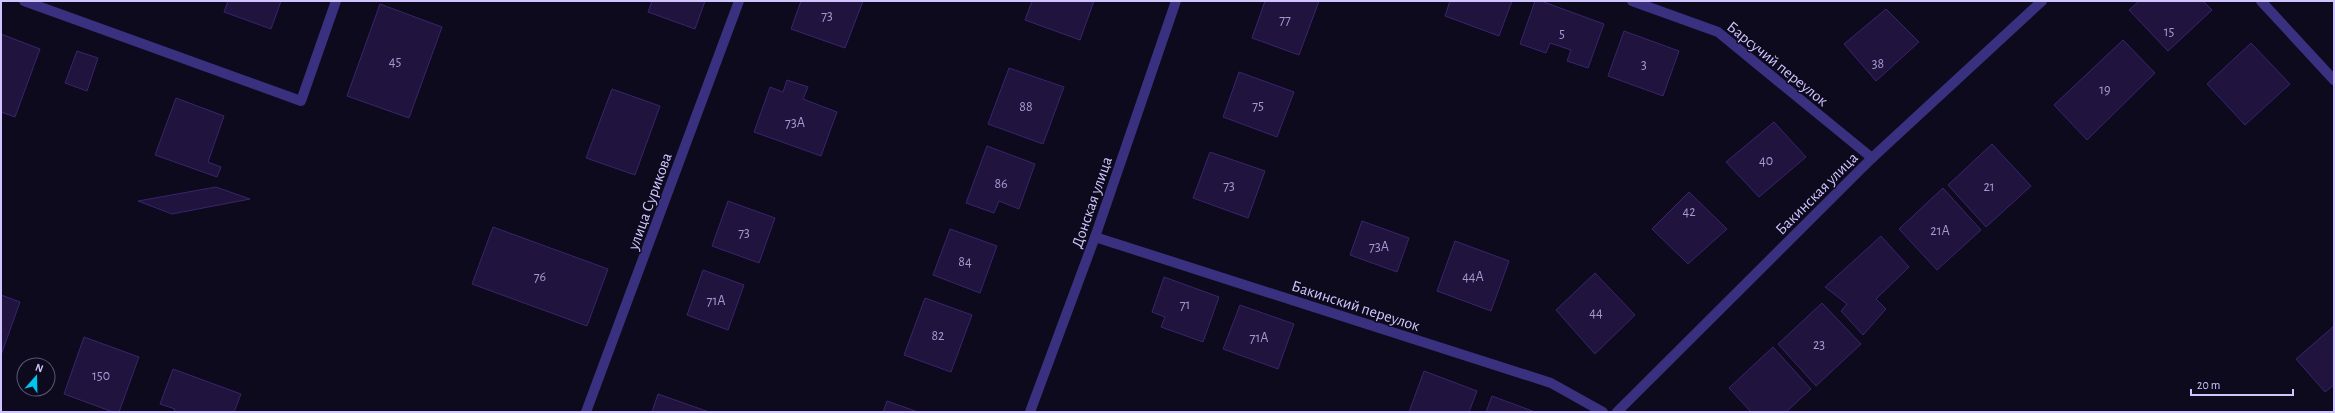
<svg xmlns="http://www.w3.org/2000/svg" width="2335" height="413" font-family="'Alegreya Sans',sans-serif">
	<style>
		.building { fill: #20143f; stroke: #39246d }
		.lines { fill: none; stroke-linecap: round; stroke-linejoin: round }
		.minor { stroke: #3a3080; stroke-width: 10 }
		.labels { text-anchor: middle; stroke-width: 3; stroke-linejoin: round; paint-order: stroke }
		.number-label { font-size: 14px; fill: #a599cf }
		.street-label { font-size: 16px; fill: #d1c5ff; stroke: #0e0a1d }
	</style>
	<rect width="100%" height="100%" fill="#0e0a1d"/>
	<g class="building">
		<polygon points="228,1 281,1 271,29 224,12"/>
		<polygon points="652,1 705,1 695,29 648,12"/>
		<polygon points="801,1 863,1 845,48 791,29"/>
		<polygon points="1032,1 1094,1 1080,40 1025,20"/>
		<polygon points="1265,1 1319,1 1299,55 1252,38"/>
		<polygon points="1450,1 1512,1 1499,36 1445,16"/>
		<polygon points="1535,1 1541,1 1604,24 1588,68 1567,61 1571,50 1550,43 1546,53 1520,44"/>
		<polygon points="2139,1 2203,1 2212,10 2168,51 2129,10"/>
		<polygon points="380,4 442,27 409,118 347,96"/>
		<polygon points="1886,9 1919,42 1876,81 1844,44"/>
		<polygon points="1624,31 1679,51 1663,96 1608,76"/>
		<polygon points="1,34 40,49 15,117 1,112"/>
		<polygon points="2123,40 2155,73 2087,140 2054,105"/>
		<polygon points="2251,43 2290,84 2245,125 2207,84"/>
		<polygon points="77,51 98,58 87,91 65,83"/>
		<polygon points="1009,68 1064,87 1043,144 988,124"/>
		<polygon points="1239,72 1294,92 1277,137 1223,117"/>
		<polygon points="787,80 808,87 803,99 837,112 821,156 754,132 770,87 783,92"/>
		<polygon points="612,89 660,106 635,175 586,158"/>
		<polygon points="176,98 224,116 208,162 221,167 217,177 155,155"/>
		<polygon points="1774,122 1806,157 1759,197 1726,162"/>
		<polygon points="1992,144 2031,186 1986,227 1948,185"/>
		<polygon points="987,146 1035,164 1019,209 999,201 994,213 966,203"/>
		<polygon points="1210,152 1265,171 1248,218 1193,198"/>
		<polygon points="216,187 250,199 172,214 138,201"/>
		<polygon points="1943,188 1981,230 1937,270 1899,229"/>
		<polygon points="1689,192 1727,229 1688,264 1652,229"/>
		<polygon points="728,201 775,218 759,263 712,246"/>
		<polygon points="1362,221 1409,238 1397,272 1350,255"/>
		<polygon points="493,227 608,269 587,326 472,284"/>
		<polygon points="950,229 997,246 980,293 933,275"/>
		<polygon points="1881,236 1909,267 1876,299 1886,309 1863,335 1841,311 1847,304 1825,287"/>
		<polygon points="1455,241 1509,261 1491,311 1437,291"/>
		<polygon points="703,270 744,285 728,330 687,315"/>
		<polygon points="1595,273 1635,315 1595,354 1556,310"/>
		<polygon points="1164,277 1219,297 1203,342 1161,327 1165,317 1152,312"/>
		<polygon points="1,295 20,302 1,355"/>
		<polygon points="925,298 972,315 951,372 904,355"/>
		<polygon points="1822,303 1861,344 1816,386 1778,344"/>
		<polygon points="1240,305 1294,324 1278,369 1223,349"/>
		<polygon points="2334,326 2334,385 2325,392 2296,359"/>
		<polygon points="84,337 139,357 119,412 113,412 64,394"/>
		<polygon points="1773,347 1811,389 1786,412 1751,412 1729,388"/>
		<polygon points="173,369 241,394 234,412 174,412 175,409 160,404"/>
		<polygon points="1424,371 1477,391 1469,412 1409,412"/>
		<polygon points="658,394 709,412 652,412"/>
		<polygon points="1492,396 1535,412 1486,412"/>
		<polygon points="887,401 918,412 883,412"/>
	</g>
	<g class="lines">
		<g class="minor">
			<polyline points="24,1 301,101 336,1"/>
			<polyline points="1632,1 1718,32 1872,158"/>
			<polyline points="2261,1 2334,80"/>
			<polyline points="1095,237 1551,383 1603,412"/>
			<polyline points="586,412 739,1"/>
			<polyline points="1030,412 1095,237 1176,1"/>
			<polyline points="1617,412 1872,158 2042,1"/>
		</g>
	</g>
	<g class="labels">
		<g class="number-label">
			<text x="827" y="20">73</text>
			<text x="1285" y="24">77</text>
			<text x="2169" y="36">15</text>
			<text x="1562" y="38">5</text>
			<text x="395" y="66">45</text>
			<text x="1878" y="68">38</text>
			<text x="1644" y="69">3</text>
			<text x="2105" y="94">19</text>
			<text x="1258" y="110">75</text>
			<text x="1026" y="111">88</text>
			<text x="795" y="127">73А</text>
			<text x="1766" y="165">40</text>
			<text x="1001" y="188">86</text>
			<text x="1229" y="190">73</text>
			<text x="1989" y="191">21</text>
			<text x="1689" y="216">42</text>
			<text x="1940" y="235">21А</text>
			<text x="744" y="237">73</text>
			<text x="1379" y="251">73А</text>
			<text x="965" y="266">84</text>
			<text x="540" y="281">76</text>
			<text x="1473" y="281">44А</text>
			<text x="716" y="305">71А</text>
			<text x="1185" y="309">71</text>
			<text x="1596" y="317">44</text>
			<text x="938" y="340">82</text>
			<text x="1259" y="342">71А</text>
			<text x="1819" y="349">23</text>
			<text x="101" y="380">150</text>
		</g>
		<g class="street-label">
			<text transform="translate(1778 63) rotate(39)" y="6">Барсучий переулок</text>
			<text transform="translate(1816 193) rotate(-45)" y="6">Бакинская улица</text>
			<text transform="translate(649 201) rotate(-70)" y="6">улица Сурикова</text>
			<text transform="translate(1091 202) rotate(-71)" y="6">Донская улица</text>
			<text transform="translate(1356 305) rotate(18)" y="6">Бакинский переулок</text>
		</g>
	</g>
	<rect width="2335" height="413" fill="none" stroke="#d1c5ff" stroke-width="4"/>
	<g transform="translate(36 377) rotate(20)"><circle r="19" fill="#0e0a1d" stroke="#5c5577"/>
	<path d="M0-3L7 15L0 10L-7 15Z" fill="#00c4f0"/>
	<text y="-6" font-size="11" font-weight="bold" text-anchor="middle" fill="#d1c5ff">N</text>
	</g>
	<path d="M2191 389v6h102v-6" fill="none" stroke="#d1c5ff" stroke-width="2"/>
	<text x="2197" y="389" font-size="12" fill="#d1c5ff" stroke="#0e0a1d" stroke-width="3" paint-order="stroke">20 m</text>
</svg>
